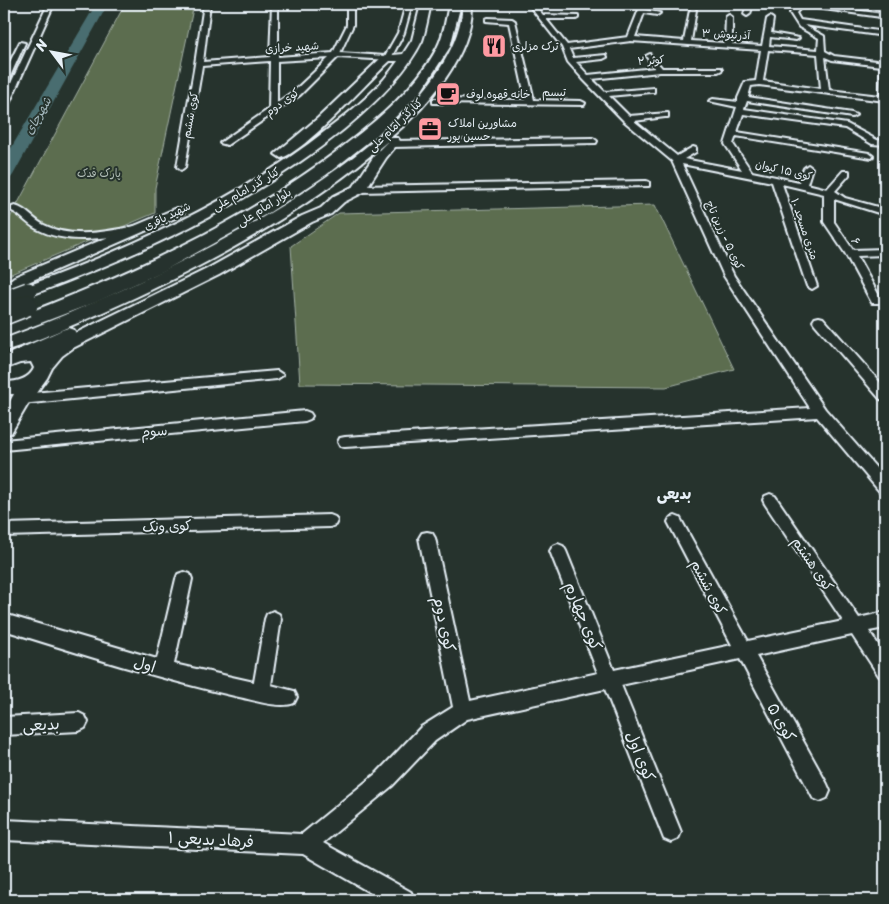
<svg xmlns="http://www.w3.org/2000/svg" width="889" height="904" font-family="Sriracha,'Playpen Sans Arabic',sans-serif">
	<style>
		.green { fill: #5c6d50; stroke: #a2afa4 }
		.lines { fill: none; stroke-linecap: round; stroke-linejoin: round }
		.river { fill: #496d70; fill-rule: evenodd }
		.street-casing { stroke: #e8f1f8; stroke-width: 4 }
		.secondary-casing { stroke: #e8f1f8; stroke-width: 4 }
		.highway-casing { stroke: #e8f1f8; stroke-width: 4 }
		.street { fill: #26332d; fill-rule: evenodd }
		.secondary { fill: #26332d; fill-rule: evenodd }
		.highway { fill: #26332d; fill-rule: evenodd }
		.secondary-bridge-casing { stroke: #e8f1f8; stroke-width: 20; stroke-linecap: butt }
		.highway-bridge-casing { stroke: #e8f1f8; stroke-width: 24; stroke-linecap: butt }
		.secondary-bridge { stroke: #26332d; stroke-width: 17 }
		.highway-bridge { stroke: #26332d; stroke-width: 21 }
		.labels { text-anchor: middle; stroke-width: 4; stroke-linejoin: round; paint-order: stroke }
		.far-street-label { font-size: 11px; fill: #e8f1f8; stroke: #26332d }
		.far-poi-label { font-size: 11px; fill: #e8f1f8; stroke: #26332d; text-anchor: start }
		.far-park-label { font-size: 11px; fill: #b0bcb5; stroke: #26332d }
		.far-water-label { font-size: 12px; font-style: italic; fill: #a8bcc2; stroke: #26332d }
		.street-label { font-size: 14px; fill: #e8f1f8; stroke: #26332d }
		.neighbourhood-label { font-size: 15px; font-weight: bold; fill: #e8f1f8; stroke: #26332d }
		.near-street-label { font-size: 16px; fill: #e8f1f8; stroke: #26332d }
	</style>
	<rect width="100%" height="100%" fill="#26332d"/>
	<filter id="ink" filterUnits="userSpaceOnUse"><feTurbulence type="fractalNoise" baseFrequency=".02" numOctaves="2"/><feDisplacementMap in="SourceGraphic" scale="10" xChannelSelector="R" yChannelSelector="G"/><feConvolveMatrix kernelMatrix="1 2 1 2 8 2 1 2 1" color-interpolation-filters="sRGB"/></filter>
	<g filter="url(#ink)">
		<g class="green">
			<polygon points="125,4 194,4 155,188 155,213 4,277 4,229"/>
			<polygon points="655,205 734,369 666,387 300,384 291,246 339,213"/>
		</g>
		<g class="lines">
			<polygon class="river" points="96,4 108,4 13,175 10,179 4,180 4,160"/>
			<defs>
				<g id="street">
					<polygon points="48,4 54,4 8,106 4,108 4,98"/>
					<path d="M204 4H210L203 62 270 57 272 4H278V57L333 53 347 25V4H353V25L340 53 385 56 398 33 406 4H412L404 33 390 60 338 57 300 95 227 145 220 143 269 109 270 61 202 66 185 167 181 170 177 167 195 64ZM329 58 294 91 277 103V61Z"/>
					<path d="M528 4H534L543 15 578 16V18L576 19H546L567 45 628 37 640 7 643 5 646 7 645 10 660 13 657 15 644 13 635 37 684 41 690 10 693 8 696 10 691 41 725 43 726 17 729 15 732 17V44L762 46 767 19 770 17 773 19 771 33 799 38 796 40 770 37 769 46 818 50 819 38 799 27 790 13 797 4H812L883 14V16L881 17 802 6 796 13 800 20 885 32V36L804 25 824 36 825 51 834 56 885 62V101L759 85 751 86 748 97 852 113 856 115 852 117 747 101 744 109 847 124 877 140 885 141V145L872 144 845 128 743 114 737 132 869 153 873 156 872 158 736 136 733 144 752 172 799 182 804 168 808 165 812 168 807 184 827 189 843 171H849V175L835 191 845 198 885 209V215L834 199V222L853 250 885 249V255L857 256 882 301 880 303H872L845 253 824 222V194L782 184 817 286 812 289 807 286 772 182 682 164 734 276 825 409 885 478V494L880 492 817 417 345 447 340 446 338 442 340 438 345 437 810 408 724 276 672 161 624 121 583 79 568 62 562 47ZM631 41 761 50 756 81 745 82 738 98V102L713 99 709 101 737 107 725 144 742 170 684 159 696 152V148L693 147 677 156 634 121 665 117H668V113L629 116 609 96 651 92H654V88L605 92 592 79 660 72H718L722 70 721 68H662L650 54 646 56 655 68 588 75 576 62 603 59 607 57 606 55 573 58 569 49ZM768 50 818 54 821 89 763 81ZM825 57 832 60 881 66 880 96 829 90Z"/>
					<polygon points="747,4 753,4 750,14 747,16 744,14"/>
					<polygon points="488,18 512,19 515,21 534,100 581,101 585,103 584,105 433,103 433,99 436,99 526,100 509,23 486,21 486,19"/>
					<polygon points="20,42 25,43 8,81 4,83 4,74"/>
					<polygon points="593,138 597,141 596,143 392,147 388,144 392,141"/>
					<polygon points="646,181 649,182 649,186 359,192 354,189 359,186"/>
					<path d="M15 206C27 209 33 220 44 225 73 240 110 231 140 225L145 228 144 230C110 238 69 246 37 229 27 224 21 215 12 211V207Z"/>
					<polygon points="819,317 823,318 885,388 885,400 880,399 815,324 813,321 815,318"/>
					<polygon points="277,371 283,375 277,379 21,404 16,402 15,399 16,396 21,394"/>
					<polygon points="305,411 310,413 312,416 310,419 305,421 4,450 4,440"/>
					<polygon points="770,494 775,496 859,618 885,612 885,628 869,631 885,655 885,678 879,676 852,635 756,656 827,784 830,791 827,798 820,801 813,798 740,659 621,685 681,832 678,839 671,842 664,839 605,689 467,719 435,741 392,786 323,843 411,892 414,900 383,900 303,854 4,840 4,820 302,834 378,772 421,727 453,707 419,538 422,533 427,532 432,533 435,538 470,701 598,673 550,551 553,546 558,544 563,546 566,551 614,670 732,645 668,522 670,518 675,516 680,518 748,641 843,621 765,504 763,500 765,496"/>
					<polygon points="330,515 335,517 337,521 335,525 330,527 4,536 4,524"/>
					<path d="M184 572 190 574 192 579 174 664 254 682 265 619 267 614 273 611 279 614 281 619 271 685 294 691 297 697 294 703C281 709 253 700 239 697 159 679 81 654 4 630V614L157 659 176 579 178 574Z"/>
					<polygon points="79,713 85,716 88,722 85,728 79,731 4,735 4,717"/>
				</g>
				<g id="secondary">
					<path d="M421 4H431C428 16 426 30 422 41 406 74 372 106 343 130 250 204 144 253 34 294H22L20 291 22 288C130 248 237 201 328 129 354 109 380 88 398 61H390C368 81 305 152 281 158L275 154 318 118 383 56 403 54 412 40Z"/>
					<path d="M463 4H472C473 56 427 106 390 138H398L400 141 386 158 364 192 344 202 331 214 312 222 219 275 73 348 62 356 52 368 47 378 28 404 11 433 4 435V412L14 394H4V382C15 382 29 380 34 368L31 362 20 363 4 369V356L62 330 68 328 74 330 76 333 207 269 302 216 321 208 334 196 354 186 376 153 389 140C305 213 204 267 103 312 71 326 38 341 4 351V339C124 294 455 151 463 4Z"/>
					<path d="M177 208 182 209 184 212 182 215 26 283C10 296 19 304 10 318L4 319V285L14 277Z"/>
				</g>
				<path id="highway" d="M449 4H461L450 47 420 93 377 135 326 175 270 212 165 270 96 302 4 337V322C123 277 239 226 341 148 377 121 416 88 437 48 444 35 446 18 449 4Z"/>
			</defs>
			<use href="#street" class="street-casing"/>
			<use href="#secondary" class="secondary-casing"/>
			<use href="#highway" class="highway-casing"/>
			<use href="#street" class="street"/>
			<use href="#secondary" class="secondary"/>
			<use href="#highway" class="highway"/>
			<defs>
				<polyline id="secondary-bridge" points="4,300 28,291"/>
				<polyline id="highway-bridge" points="4,314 27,305"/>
			</defs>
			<use href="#secondary-bridge" class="secondary-bridge-casing"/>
			<use href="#highway-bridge" class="highway-bridge-casing"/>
			<use href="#secondary-bridge" class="secondary-bridge"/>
			<use href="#highway-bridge" class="highway-bridge"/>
		</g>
	</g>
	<defs>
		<symbol id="restaurant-square" viewBox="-11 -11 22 22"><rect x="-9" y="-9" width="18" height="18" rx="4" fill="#ff9aa2" stroke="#26332d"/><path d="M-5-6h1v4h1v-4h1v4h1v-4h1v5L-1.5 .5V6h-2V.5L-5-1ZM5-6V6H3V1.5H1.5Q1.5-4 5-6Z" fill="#111"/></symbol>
		<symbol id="cafe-square" viewBox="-11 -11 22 22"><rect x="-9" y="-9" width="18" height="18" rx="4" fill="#ff9aa2" stroke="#26332d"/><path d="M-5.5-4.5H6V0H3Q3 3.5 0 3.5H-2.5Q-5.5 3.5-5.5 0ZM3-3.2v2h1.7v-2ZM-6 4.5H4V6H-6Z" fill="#111"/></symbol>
		<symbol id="office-square" viewBox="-11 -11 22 22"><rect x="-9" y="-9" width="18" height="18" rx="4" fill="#ff9aa2" stroke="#26332d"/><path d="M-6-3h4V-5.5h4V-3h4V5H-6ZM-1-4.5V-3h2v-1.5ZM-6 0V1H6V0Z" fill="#111"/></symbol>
	</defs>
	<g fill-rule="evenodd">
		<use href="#restaurant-square" x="480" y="32" width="28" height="28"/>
		<use href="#cafe-square" x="434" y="80" width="28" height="28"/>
		<use href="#office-square" x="416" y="115" width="28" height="28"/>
	</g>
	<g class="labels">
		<g class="far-street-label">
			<text transform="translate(726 34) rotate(3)" y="4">آذرنیوش ۳</text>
			<text transform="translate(292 47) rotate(-4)" y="4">شهید خرازی</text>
			<text transform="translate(651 60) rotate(-4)" y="4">کوثر ۲</text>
			<text x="554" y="96">تبسم</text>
			<text transform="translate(282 102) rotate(-36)" y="4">کوی دوم</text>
			<text transform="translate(190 115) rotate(-80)" y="4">کوی ششم</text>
			<text transform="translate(395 125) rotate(-44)" y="4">کنارگذر امام علی</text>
			<text transform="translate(784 170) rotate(13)" y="4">کوی ۱۵ کیوان</text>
			<text transform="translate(246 189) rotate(-30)" y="4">کنار گذر امام علی</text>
			<text transform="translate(264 207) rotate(-32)" y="4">بلوار امام علی</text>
			<text transform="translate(167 216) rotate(-26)" y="4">شهید باقری</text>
			<text transform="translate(805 229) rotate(71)" y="4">۱۰ متری مسجد</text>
			<text transform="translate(725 235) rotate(65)" y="4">کوی ۵ - زرین تاج</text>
			<text transform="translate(856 241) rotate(57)" y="4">۶</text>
		</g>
		<g class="far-poi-label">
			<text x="512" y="50">ترک مزلری</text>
			<text x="466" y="98">خانه قهوه لوف</text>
			<text x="448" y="127">مشاورین املاک<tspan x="448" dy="13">حسین پور</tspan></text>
		</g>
		<g class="far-park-label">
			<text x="99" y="177">پارک فدک</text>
		</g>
		<g class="far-water-label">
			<text transform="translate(38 116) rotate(-60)" y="4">شهرچای</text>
		</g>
		<g class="street-label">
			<text transform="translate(154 431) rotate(-5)" y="5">سوم</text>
			<text transform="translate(167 526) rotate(-2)" y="5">کوی ونک</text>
			<text transform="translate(813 564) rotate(56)" y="5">کوی هشتم</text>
			<text transform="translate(709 587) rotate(62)" y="5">کوی ششم</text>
		</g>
		<g class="neighbourhood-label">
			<text x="674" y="499">بدیعی</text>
		</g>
		<g class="near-street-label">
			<text transform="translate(584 616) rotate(68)" y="6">کوی چهارم</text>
			<text transform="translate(445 624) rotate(78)" y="6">کوی دوم</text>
			<text transform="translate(145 664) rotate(17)" y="6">اول</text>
			<text transform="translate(782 722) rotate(61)" y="6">کوی ۵</text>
			<text transform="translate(41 724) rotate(-3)" y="6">بدیعی</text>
			<text transform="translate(641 756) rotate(68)" y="6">کوی اول</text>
			<text transform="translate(211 839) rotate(3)" y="6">فرهاد بدیعی ۱</text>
		</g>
	</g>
	<rect width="889" height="904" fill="none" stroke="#26332d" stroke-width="20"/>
	<rect x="10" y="10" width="869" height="884" fill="none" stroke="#e8f1f8" stroke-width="2" filter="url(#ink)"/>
	<g transform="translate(52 52) rotate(302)" stroke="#26332d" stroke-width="4" paint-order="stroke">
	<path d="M0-4L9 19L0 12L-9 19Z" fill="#e8f1f8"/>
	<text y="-8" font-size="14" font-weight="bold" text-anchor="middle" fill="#e8f1f8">N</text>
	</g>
</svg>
